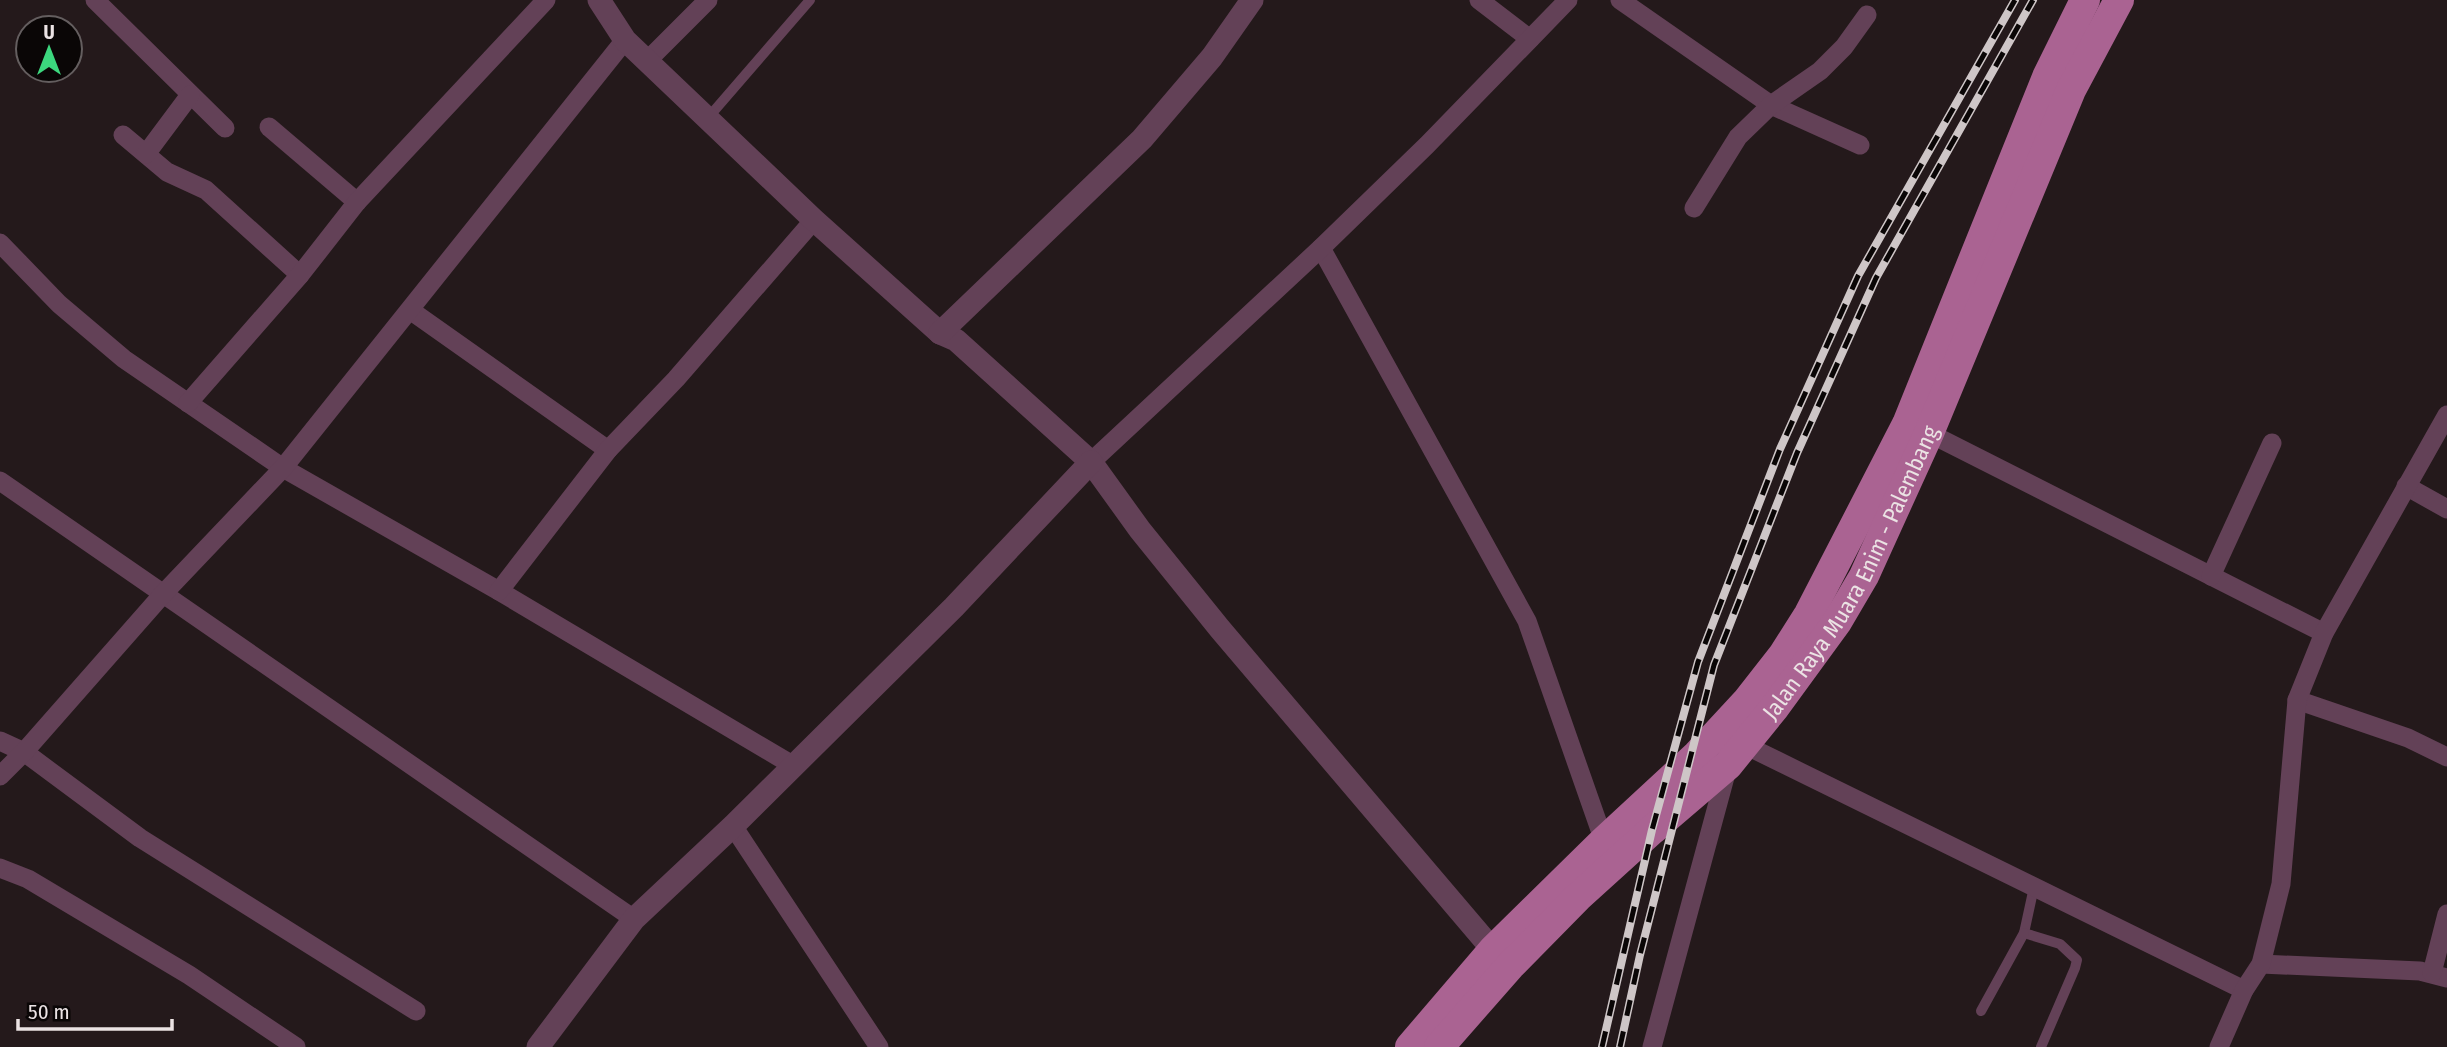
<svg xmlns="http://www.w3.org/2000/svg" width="2447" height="1047" font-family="'Fira Sans Condensed',sans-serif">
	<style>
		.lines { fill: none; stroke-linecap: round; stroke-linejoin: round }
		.service { stroke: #634157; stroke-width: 10 }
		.minor { stroke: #634157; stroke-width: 19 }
		.tertiary { stroke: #634157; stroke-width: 23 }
		.primary { stroke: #aa6392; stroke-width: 30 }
		.rail-casing { stroke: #cec6c7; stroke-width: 8 }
		.rail { stroke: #0a0606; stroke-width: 5; stroke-dasharray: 16; stroke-linecap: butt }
		.labels { text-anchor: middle; stroke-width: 5; stroke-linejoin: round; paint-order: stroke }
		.street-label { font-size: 23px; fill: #ebe3e4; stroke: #0a0606 }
	</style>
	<rect width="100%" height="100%" fill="#24191b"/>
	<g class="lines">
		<g class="service">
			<polyline points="707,119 810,0"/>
			<polyline points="2034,887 2024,933 2060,944 2077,960 2075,968 2041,1047"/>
			<polyline points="1981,1011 2024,933"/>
		</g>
		<g class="minor">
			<polyline points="95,0 225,128"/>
			<polyline points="1479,0 1530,39"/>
			<polyline points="1620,0 1771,105 1860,145"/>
			<polyline points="647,61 708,0"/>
			<polyline points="269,127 357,202"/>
			<polyline points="123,135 167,172 206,190 300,275"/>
			<polyline points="146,154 190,95"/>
			<polyline points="1694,208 1738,137 1771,105 1820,71 1844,47 1867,15"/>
			<polyline points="0,243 59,304 124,359 283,468 499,591 794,766"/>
			<polyline points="1321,248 1527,621 1604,841"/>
			<polyline points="410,310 608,450"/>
			<polyline points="188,403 300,275 357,202 546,0"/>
			<polyline points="1921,429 2324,633"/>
			<polyline points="1091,462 1321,248 1427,145 1568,0"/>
			<polyline points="0,481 634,919"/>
			<polyline points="2406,486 2447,509"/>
			<polyline points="2211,576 2272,443"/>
			<polyline points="499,591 608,450 676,379 814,220"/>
			<polyline points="2297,700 2408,738 2447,757"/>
			<polyline points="0,741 24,752 140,838 416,1011"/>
			<polyline points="1745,745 2244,990"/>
			<polyline points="0,776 24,752 163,594 283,468 625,40"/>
			<polyline points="733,826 879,1047"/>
			<polyline points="0,868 28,879 189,975 296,1047"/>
			<polyline points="2261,964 2420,971 2447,978"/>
			<polyline points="2432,973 2447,914"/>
			<polyline points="1652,1047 1728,766"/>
			<polyline points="2219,1047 2244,990 2261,964 2281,884 2297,700 2324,633 2447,415"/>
		</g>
		<g class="tertiary">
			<polyline points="599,0 625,40 814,220 940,333 956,340 1091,462 1140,530 1220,629 1493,950"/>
			<polyline points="940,333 1142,139 1212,57 1252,0"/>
			<polyline points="538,1047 634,919 733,826 954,607 1091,462"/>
		</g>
		<g class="primary">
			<polyline points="1410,1047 1493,950 1604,841 1697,755 1747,701 1783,655 1809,614 1907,424 2047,77 2085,0"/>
			<path id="s1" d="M1439 1047 1510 966 1578 897 1652 830 1728 765 1775 707 1837 622 1864 576 1929 433 2071 90 2119 0"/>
		</g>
		<defs>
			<g id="rail">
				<polyline points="1602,1047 1652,830 1698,662 1780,449 1858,276 2015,0"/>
				<polyline points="1620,1047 1640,955 1714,665 1797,453 1876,278 2033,0"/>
			</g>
		</defs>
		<use href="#rail" class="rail-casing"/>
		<use href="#rail" class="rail"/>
	</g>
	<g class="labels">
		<g class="street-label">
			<text dy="8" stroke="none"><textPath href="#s1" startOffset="634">Jalan Raya Muara Enim - Palembang</textPath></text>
		</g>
	</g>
	<g transform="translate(49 49)"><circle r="33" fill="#0a0606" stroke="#645e5f" stroke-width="2"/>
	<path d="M0-5L12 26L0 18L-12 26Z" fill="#3cd77e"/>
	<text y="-10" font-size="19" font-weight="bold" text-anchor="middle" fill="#ebe3e4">U</text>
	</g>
	<path d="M18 1019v10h154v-10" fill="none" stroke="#ebe3e4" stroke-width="3.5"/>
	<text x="28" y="1019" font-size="21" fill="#ebe3e4" stroke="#0a0606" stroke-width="5" paint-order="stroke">50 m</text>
</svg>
